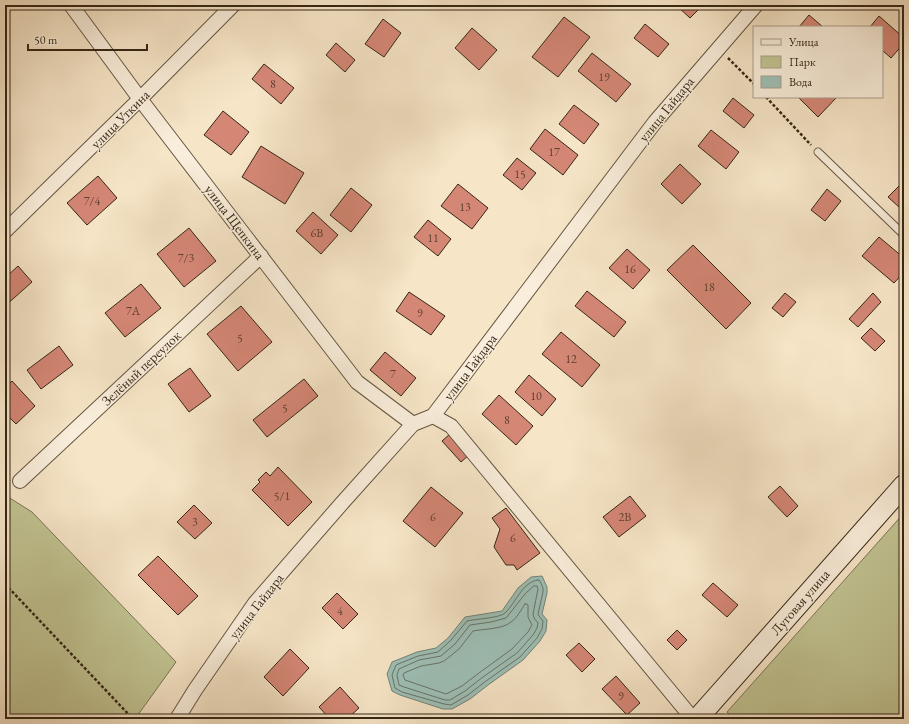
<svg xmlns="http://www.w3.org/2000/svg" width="909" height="724" font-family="'EB Garamond',serif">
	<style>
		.green { fill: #c1c392; stroke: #7b7554 }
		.water { fill: #9dbfb6; stroke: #738276 }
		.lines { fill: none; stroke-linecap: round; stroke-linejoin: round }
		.shore { stroke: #697366; stroke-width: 1 }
		.building { fill: #d58776; stroke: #352716 }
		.lane-casing { stroke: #655642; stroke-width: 9 }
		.street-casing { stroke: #655642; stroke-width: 16 }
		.secondary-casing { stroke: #352716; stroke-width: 22 }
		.path { stroke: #352716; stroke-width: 2.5; stroke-dasharray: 3 2; stroke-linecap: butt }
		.lane { stroke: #f9eedb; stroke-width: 7 }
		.street { stroke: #f9eedb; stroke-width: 14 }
		.secondary { stroke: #f9eedb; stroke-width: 20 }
		.labels { text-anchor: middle; stroke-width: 3; stroke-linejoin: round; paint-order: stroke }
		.number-label { font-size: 12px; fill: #5d3f2e }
		.street-label { font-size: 14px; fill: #352716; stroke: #f9eedb }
	</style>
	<rect width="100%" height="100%" fill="#f6e5c7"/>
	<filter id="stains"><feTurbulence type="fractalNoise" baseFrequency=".005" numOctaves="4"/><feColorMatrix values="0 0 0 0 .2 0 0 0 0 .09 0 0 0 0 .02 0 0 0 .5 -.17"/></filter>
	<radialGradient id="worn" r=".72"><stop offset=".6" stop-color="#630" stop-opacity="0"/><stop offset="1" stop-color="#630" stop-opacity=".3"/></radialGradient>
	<g class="green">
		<polygon points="5,495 32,512 176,662 135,719 5,719"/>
		<polygon points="904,513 904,719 734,719 727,712"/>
	</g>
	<polygon class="water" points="542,576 547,587 547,593 542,614 547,620 546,631 540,641 523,660 488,685 470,699 452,709 443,709 400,695 392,691 387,674 392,662 417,652 436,648 448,638 465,617 490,613 502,611 518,588 531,577"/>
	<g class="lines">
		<g class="shore">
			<path d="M538 580 540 581 543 588V592L538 614 539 616 543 621 542 629 537 638 520 657 486 681 468 695 451 705 444 704 402 692 395 688 392 675 396 665 418 656 438 652 451 640 467 621C475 619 500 618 505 613 516 603 522 582 538 580Z"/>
			<polygon points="534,586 537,586 538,589 533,614 534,618 538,623 537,628 533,635 517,653 483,677 465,691 450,700 445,700 404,687 399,685 397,675 399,669 419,660 441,656 455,644 470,625 491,622 506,618 525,594"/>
			<path d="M525 604H527L528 605V617L532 625 528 632 512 649 479 673 462 686 446 694 405 680 403 675 404 673 421 666 439 663 444 661 459 649 473 631C484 629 503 629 511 622 517 618 521 610 525 604Z"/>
		</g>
	</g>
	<g class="building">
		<polygon points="676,5 703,5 690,18"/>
		<polygon points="809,15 823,27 799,27"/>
		<polygon points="879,16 904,38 904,43 891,58 882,50 882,27 870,27"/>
		<polygon points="564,17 590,37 558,77 532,57"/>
		<polygon points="383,19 401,33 384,57 365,44"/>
		<polygon points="645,24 669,44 658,57 634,38"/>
		<polygon points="472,28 497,50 479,70 455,48"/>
		<polygon points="336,43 355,60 345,72 326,55"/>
		<polygon points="592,53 631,84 616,102 578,71"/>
		<polygon points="264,64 294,88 281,104 252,79"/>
		<polygon points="798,97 837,97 818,117"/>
		<polygon points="733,98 754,115 744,128 723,111"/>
		<polygon points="574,105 599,124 584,144 559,124"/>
		<polygon points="223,111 249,132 231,155 204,135"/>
		<polygon points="545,129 578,155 563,175 530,149"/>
		<polygon points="711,130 739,152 726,169 698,146"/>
		<polygon points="261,146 304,173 285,204 242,177"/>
		<polygon points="517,158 536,173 522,190 503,175"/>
		<polygon points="680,164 701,184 682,204 661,184"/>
		<polygon points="98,176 117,198 87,225 67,203"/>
		<polygon points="904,181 904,204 900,208 888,197"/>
		<polygon points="458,184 488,208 472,229 441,206"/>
		<polygon points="351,188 372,205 351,232 330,215"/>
		<polygon points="827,189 841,201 825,221 811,210"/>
		<polygon points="313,212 338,235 321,254 296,231"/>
		<polygon points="428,220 451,239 438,256 414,237"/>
		<polygon points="189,228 216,261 184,287 157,254"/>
		<polygon points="879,237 904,258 904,272 894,283 862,256"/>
		<polygon points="693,245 751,303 726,329 667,270"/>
		<polygon points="627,249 650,270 633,289 609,268"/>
		<polygon points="18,266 32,282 5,306 5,278"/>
		<polygon points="141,284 161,308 125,337 105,313"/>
		<polygon points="587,291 626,322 614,337 575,306"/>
		<polygon points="409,292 445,316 431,335 396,311"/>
		<polygon points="785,293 796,302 783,317 772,308"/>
		<polygon points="873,293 881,302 858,327 849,319"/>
		<polygon points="241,306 272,342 238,371 207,334"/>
		<polygon points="871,328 885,341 875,351 861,338"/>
		<polygon points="561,332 600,365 582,387 542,354"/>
		<polygon points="59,346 73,365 41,389 27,370"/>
		<polygon points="385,352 416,378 401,396 370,370"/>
		<polygon points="190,368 211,396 189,412 168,384"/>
		<polygon points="529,375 556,399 542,416 515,392"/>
		<polygon points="304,379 318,396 267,437 253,420"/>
		<polygon points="12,381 35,406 16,424 5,413 5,388"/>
		<polygon points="499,395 533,426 516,445 482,414"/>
		<polygon points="450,434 469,455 461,462 442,441"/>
		<polygon points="278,467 312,502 288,526 252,490 260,482 258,480 266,472 270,476"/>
		<polygon points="780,486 798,506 787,517 768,497"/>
		<polygon points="431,487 463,513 435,547 403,521"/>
		<polygon points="630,496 646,516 619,537 603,517"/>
		<polygon points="194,505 212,523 195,539 177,522"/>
		<polygon points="506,508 540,553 517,570 514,565 506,565 494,547 500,529 492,518"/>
		<polygon points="158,556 198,596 178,615 138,575"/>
		<polygon points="713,583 738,605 727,617 702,595"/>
		<polygon points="337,593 358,614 343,629 322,608"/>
		<polygon points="677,630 687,640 677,650 667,640"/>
		<polygon points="579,643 595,659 582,672 566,655"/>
		<polygon points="290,649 309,668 283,696 264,677"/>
		<polygon points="616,676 640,703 627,715 602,689"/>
		<polygon points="340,687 359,708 347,719 330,719 319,707"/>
	</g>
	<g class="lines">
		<defs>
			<polyline id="lane" points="818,152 904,235"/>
			<g id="street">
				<polyline points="71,5 140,99 357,382 413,424"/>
				<polyline points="5,231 140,99 233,5"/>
				<polyline points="433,416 451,426 693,719"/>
				<polyline points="20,481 261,256"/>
				<polyline points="177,719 195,690 255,603 343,502 413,424 433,416 655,122 756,5"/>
			</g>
			<polyline id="secondary" points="697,719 904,485"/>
		</defs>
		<use href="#lane" class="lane-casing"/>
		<use href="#street" class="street-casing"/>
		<use href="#secondary" class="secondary-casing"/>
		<g class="path">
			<polyline points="728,58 754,84"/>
			<polyline points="766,97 811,145"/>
			<polyline points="5,584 133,719"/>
		</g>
		<use href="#lane" class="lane"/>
		<use href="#street" class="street"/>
		<use href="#secondary" class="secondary"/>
	</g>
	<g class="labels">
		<g class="number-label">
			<text x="604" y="81">19</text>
			<text x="273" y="88">8</text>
			<text x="554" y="156">17</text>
			<text x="520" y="178">15</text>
			<text x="92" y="205">7/4</text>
			<text x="465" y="211">13</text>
			<text x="317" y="237">6В</text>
			<text x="433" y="242">11</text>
			<text x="186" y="262">7/3</text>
			<text x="630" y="273">16</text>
			<text x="709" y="291">18</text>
			<text x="133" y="315">7А</text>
			<text x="420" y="317">9</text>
			<text x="240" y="342">5</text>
			<text x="571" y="363">12</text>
			<text x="393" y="378">7</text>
			<text x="536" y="400">10</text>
			<text x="285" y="412">5</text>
			<text x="507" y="424">8</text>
			<text x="282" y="500">5/1</text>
			<text x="433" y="521">6</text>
			<text x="625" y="521">2В</text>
			<text x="195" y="526">3</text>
			<text x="513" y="542">6</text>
			<text x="340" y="615">4</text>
			<text x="621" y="700">9</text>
		</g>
		<g class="street-label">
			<text transform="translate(666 109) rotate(-51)" y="5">улица Гайдара</text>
			<text transform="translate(120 119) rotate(-45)" y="5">улица Уткина</text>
			<text transform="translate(235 222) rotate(53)" y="5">улица Щепкина</text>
			<text transform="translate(470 367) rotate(-53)" y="5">улица Гайдара</text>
			<text transform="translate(141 368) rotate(-43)" y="5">Зелёный переулок</text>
			<text transform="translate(800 602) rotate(-49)" y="5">Луговая улица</text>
			<text transform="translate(256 606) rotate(-52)" y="5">улица Гайдара</text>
		</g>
	</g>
	<rect width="909" height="724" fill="none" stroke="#f6e5c7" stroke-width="20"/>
	<rect x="6" y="6" width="897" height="712" fill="none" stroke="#352716" stroke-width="2"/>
	<rect x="10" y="10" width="889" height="704" fill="none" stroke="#352716"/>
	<rect x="753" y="26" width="130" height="72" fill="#f9eedb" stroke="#ab9e8c"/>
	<rect x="761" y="39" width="20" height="6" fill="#f9eedb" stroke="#ab9e8c"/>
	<text x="789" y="46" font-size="12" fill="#352716">Улица</text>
	<rect x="761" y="56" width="20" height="12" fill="#c1c392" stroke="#ab9e8c"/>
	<text x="789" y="66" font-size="12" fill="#352716">Парк</text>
	<rect x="761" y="76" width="20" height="12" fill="#9dbfb6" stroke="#ab9e8c"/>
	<text x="789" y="86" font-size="12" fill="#352716">Вода</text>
	<path d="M28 44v6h119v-6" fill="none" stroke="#352716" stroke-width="2"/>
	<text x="34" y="44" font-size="12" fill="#352716" stroke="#f9eedb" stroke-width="3" paint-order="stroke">50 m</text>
	<rect width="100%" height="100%" filter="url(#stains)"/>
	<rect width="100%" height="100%" fill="url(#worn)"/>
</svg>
